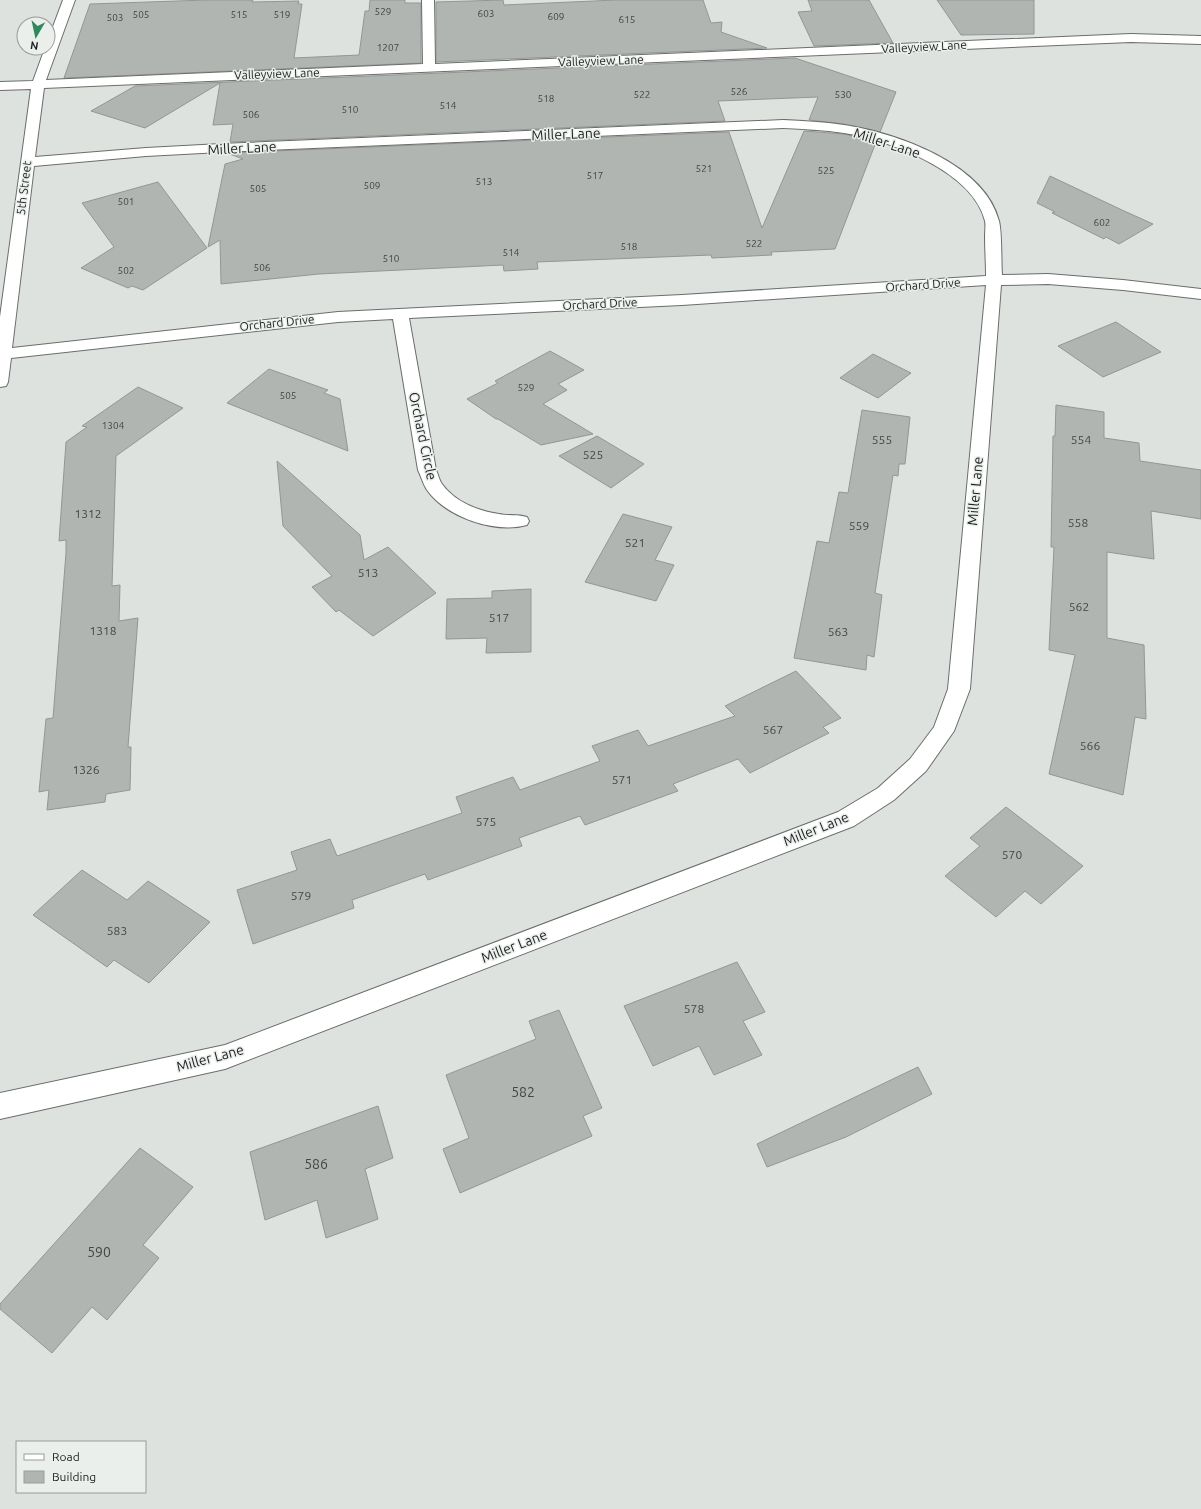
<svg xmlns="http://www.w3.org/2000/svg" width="1201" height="1509" font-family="Ubuntu,sans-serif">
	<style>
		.building { fill: #b1b5b2; stroke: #929794 }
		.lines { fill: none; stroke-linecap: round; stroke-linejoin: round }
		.minor-casing { stroke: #6a6e6b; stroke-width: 2 }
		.minor { fill: #fff; fill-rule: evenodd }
		.labels { text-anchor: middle; stroke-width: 3; stroke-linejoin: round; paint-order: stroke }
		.far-number-label { font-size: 10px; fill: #434544 }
		.far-street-label { font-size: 12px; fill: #1e201f; stroke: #eaefec }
		.number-label { font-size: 12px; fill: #434544 }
		.street-label { font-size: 14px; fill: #1e201f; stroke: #eaefec }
		.near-number-label { font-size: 14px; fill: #434544 }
	</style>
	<rect width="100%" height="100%" fill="#dde2df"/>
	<g class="building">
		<polygon points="206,0 253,0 252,2 299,1 298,4 302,4 294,58 359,55 365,11 369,11 370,0 405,0 405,3 421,3 421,63 64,78 90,4"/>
		<polygon points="503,0 504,5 616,0 703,0 711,23 722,22 721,32 767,48 436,62 436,2"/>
		<polygon points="808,0 869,0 893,43 814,46 798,12 812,11"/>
		<polygon points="937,0 1034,0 1034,34 961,35"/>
		<polygon points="795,58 896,92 880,132 844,124 809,120 818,97 718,101 725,121 230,142 233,124 213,125 220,83 145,128 91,111 135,86"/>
		<polygon points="804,131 844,134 876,142 835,249 771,252 772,255 712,258 711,255 537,262 538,269 504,271 503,265 319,274 221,284 220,240 208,247 225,164 243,159 227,153 729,132 762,228"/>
		<polygon points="1050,176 1122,210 1153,224 1119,244 1106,237 1104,239 1052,213 1055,212 1037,203"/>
		<polygon points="158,182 207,248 143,290 132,286 128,288 81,268 114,247 82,203"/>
		<polygon points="1116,322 1161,352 1103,377 1058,346"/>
		<polygon points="550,351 584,370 558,384 567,390 543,404 593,434 541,445 498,419 496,419 467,399 498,383 495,381"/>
		<polygon points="873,354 911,373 878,398 840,378"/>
		<polygon points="269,369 328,390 324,393 340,399 348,451 227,403"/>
		<polygon points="138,387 183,408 116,456 112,586 120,585 119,621 138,618 128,747 131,747 130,790 106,794 105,802 47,810 49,790 39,792 46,719 53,718 66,553 66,540 59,541 66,442 87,427 82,426"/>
		<polygon points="1056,405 1104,412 1104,438 1139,443 1140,461 1201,470 1201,519 1151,511 1154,559 1107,552 1107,638 1144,645 1146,719 1135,717 1123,795 1049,774 1075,655 1049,650 1054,547 1051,547 1053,436 1055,436"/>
		<polygon points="862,410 910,417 905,464 899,464 898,476 893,475 875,593 882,595 874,657 867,655 866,670 794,658 817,541 829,543 839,492 848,493"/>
		<polygon points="597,436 644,464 611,488 559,456"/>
		<polygon points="277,461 360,535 364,560 388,547 436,593 373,636 339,610 336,612 312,587 332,576 283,526"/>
		<polygon points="623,514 672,527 655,560 674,565 656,601 585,582"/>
		<polygon points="531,589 531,652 486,653 487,638 446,639 447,599 492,598 492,591"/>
		<polygon points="796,671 841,718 823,727 829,733 750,773 738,759 673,784 678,791 585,825 580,816 519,838 522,846 428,880 425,874 352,900 354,908 253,944 237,890 297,870 291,852 330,839 337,856 462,813 456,797 513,777 520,790 600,761 592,746 638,730 648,746 735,716 725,706"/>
		<polygon points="1006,807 1083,866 1041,904 1025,891 996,917 945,876 980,846 970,838"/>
		<polygon points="82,870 127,900 148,881 210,922 149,983 114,960 107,967 33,915"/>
		<polygon points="737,962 765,1012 743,1021 762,1055 714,1075 699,1046 653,1066 624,1006"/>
		<polygon points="559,1010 602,1108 583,1116 592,1136 460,1193 443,1149 469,1138 446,1075 536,1039 529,1021"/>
		<polygon points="918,1067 932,1094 846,1137 767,1167 757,1144"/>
		<polygon points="378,1106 393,1158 365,1169 378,1219 326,1238 317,1200 265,1220 250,1152"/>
		<polygon points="140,1148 193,1187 143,1245 159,1258 107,1320 92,1307 52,1353 0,1309 0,1304"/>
	</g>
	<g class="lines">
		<defs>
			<path id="minor" d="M63 0H75L46 80 423 64 422 0H434L435 64 1131 34 1201 36V44L1131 42 44 88 35 157 146 148 221 144 783 120C803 121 824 122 844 125 896 133 984 163 999 221 1002 233 1001 261 1002 275L1048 274 1123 280 1201 289V299L1123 290 1048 284 1001 285 970 689 954 731 926 771 894 800 854 826 225 1069 0 1119V1093L225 1045 838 812 878 788 910 759 934 727 948 689 986 285 682 305 409 318 436 470C438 474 439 480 442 484 455 502 478 511 499 514 508 516 517 514 527 517L529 521 527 525C495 534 446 517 427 490 423 484 421 476 418 470L393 319 338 322 11 358 8 382 6 386 0 387V317L31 89 0 90V82L33 81 45 48H48V40ZM783 128C803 129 824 130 844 133 889 140 973 171 985 221 986 226 985 231 985 236 985 249 986 263 986 276L682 295 338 312 12 348 34 166 146 156 221 152Z"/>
		</defs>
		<use href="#minor" class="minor-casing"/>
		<use href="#minor" class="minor"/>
	</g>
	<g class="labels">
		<g class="far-number-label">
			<text x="383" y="15">529</text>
			<text x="486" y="17">603</text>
			<text x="141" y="18">505</text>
			<text x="239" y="18">515</text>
			<text x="282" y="18">519</text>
			<text x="556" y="20">609</text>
			<text x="115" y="21">503</text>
			<text x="627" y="23">615</text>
			<text x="388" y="51">1207</text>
			<text x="739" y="95">526</text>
			<text x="642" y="98">522</text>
			<text x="843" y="98">530</text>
			<text x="546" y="102">518</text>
			<text x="448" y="109">514</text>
			<text x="350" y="113">510</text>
			<text x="251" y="118">506</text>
			<text x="704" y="172">521</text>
			<text x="826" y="174">525</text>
			<text x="595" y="179">517</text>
			<text x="484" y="185">513</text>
			<text x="372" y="189">509</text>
			<text x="258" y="192">505</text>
			<text x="126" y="205">501</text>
			<text x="1102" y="226">602</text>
			<text x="754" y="247">522</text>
			<text x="629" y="250">518</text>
			<text x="511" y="256">514</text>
			<text x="391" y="262">510</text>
			<text x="262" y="271">506</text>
			<text x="126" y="274">502</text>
			<text x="526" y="391">529</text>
			<text x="288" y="399">505</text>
			<text x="113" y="429">1304</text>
		</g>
		<g class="far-street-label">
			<text transform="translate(924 47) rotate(-3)" y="4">Valleyview Lane</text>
			<text transform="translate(601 61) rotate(-2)" y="4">Valleyview Lane</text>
			<text transform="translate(277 74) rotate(-2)" y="4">Valleyview Lane</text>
			<text transform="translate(24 188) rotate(-83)" y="4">5th Street</text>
			<text transform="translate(923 285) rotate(-4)" y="4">Orchard Drive</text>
			<text transform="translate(600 304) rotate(-3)" y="4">Orchard Drive</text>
			<text transform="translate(277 323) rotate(-6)" y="4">Orchard Drive</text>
		</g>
		<g class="number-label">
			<text x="882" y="444">555</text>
			<text x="1081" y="444">554</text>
			<text x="593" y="459">525</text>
			<text x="88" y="518">1312</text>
			<text x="1078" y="527">558</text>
			<text x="859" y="530">559</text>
			<text x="635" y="547">521</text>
			<text x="368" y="577">513</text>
			<text x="1079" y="611">562</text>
			<text x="499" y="622">517</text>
			<text x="103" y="635">1318</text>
			<text x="838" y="636">563</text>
			<text x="773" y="734">567</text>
			<text x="1090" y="750">566</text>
			<text x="86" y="774">1326</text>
			<text x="622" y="784">571</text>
			<text x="486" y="826">575</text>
			<text x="1012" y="859">570</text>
			<text x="301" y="900">579</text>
			<text x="117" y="935">583</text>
			<text x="694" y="1013">578</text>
		</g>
		<g class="street-label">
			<text transform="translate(566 134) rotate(-2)" y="5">Miller Lane</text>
			<text transform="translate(887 143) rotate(18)" y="5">Miller Lane</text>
			<text transform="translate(242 148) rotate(-3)" y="5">Miller Lane</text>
			<text transform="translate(423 436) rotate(78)" y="5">Orchard Circle</text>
			<text transform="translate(975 491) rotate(-85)" y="5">Miller Lane</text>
			<text transform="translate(816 829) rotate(-22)" y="5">Miller Lane</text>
			<text transform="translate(514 946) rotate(-21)" y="5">Miller Lane</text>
			<text transform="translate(210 1058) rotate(-15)" y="5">Miller Lane</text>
		</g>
		<g class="near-number-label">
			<text x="523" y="1097">582</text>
			<text x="316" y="1169">586</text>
			<text x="99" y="1257">590</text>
		</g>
	</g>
	<rect x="16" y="1441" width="130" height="52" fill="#eaefec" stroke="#989c9a"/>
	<rect x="24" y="1454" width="20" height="6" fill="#ffffff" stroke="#989c9a"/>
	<text x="52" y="1461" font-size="12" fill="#1e201f">Road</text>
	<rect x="24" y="1471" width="20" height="12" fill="#b1b5b2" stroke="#989c9a"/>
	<text x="52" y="1481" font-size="12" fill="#1e201f">Building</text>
	<g transform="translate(36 36) rotate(189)"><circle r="19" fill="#eaefec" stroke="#989c9a"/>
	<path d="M0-3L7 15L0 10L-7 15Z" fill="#30885d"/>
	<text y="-6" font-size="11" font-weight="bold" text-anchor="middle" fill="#1e201f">N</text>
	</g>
</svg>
